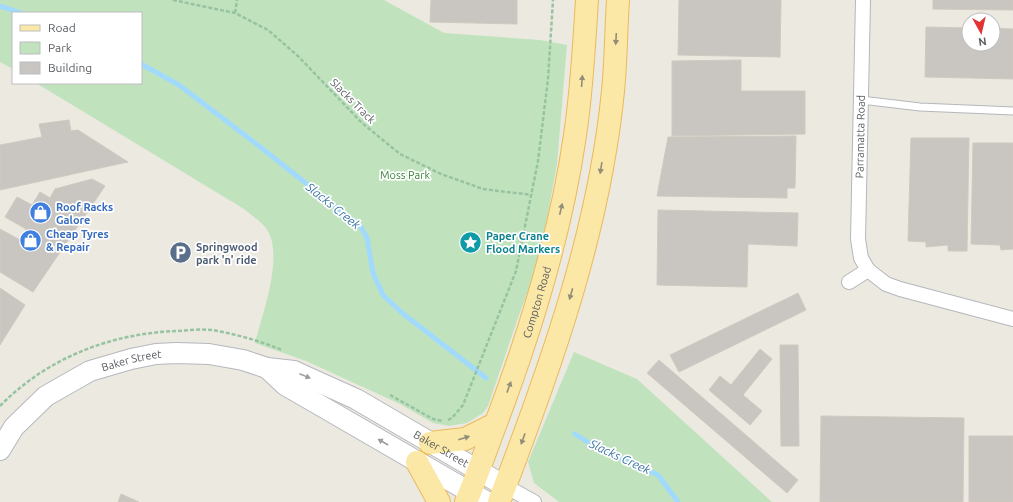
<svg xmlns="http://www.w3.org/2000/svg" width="1013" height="502" font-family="Ubuntu,sans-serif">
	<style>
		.green { fill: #c0e3be }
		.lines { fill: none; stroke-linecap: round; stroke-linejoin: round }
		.stream { stroke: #a1dafc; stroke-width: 5 }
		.building { fill: #c9c5c0; stroke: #d0cabf }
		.lane-casing { stroke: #b4b7bb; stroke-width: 9 }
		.street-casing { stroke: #b4b7bb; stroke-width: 16 }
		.secondary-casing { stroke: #b5b8bd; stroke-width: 22 }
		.primary-casing { stroke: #ecb95a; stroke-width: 24 }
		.path { stroke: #97c3a1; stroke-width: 2.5; stroke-dasharray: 4 2; stroke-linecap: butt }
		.lane { stroke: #fff; stroke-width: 7 }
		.street { stroke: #fff; stroke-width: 14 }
		.secondary { stroke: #fff; stroke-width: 20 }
		.primary { stroke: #fce8a6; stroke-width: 22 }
		.oneway { fill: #928e79 }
		.oneway2 { fill: #9b9ea0 }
		.labels { text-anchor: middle; stroke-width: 3.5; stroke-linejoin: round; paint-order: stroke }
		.street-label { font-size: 11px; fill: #595d61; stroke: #fff }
		.park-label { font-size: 11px; fill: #398237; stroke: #fff }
		.shop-label { font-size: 11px; font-weight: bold; fill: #366cbe; stroke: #fff; text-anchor: start }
		.culture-label { font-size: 11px; font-weight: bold; fill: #0d838f; stroke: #fff; text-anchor: start }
		.service-label { font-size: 11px; font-weight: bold; fill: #4e5e75; stroke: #fff; text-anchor: start }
		.water-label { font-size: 12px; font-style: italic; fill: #3d76a3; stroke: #fff }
	</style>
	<rect width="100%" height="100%" fill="#ece9e1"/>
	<g class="green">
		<path d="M0 0H384L444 33 540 40 567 45 557 164 539 263 519 315 488 406 483 413 467 423 449 426 433 423 400 404 306 361 255 343C262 314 286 252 265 227 259 220 251 215 244 209L36 83H141V13H13V69L0 62Z"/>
		<polygon points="574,352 637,379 772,502 559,502 534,483 528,462"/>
	</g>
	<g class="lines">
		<g class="stream">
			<polyline points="0,6 21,13"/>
			<polyline points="141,64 179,85 259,146 361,227 367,238 373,273 383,295 401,312 486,378"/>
			<polyline points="575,434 594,446 658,475 678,502"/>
		</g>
	</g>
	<g class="building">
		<polygon points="431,0 517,0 517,24 430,22"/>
		<polygon points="679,0 781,0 780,57 678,55"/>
		<polygon points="933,0 1013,0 1013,10 933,9"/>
		<polygon points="926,27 969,28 969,44 993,44 993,28 1013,29 1013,79 925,77"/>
		<polygon points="741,60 741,91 805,91 805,134 672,136 672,61"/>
		<polygon points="69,120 71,131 78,130 128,162 0,190 0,145 42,137 39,124"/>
		<polygon points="796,136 795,188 787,188 787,198 657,196 668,137"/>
		<polygon points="911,138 969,138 967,251 948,251 948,245 926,247 926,242 908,241"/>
		<polygon points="973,143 1013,143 1013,249 1001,250 1000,245 971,244"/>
		<polygon points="92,179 105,186 33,292 0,272 0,229 20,240 26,229 5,217 17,197 32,205 40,192 50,198 55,189"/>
		<polygon points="658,210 798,213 797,246 748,244 747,287 657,285"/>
		<polygon points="0,288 25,305 0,345"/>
		<polygon points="798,293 806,310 679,372 670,355"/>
		<polygon points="780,345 798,345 799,446 781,446"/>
		<polygon points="760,349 772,359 743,395 762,411 750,425 709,390 720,376 731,385"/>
		<polygon points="659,360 798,480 787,493 647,373"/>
		<polygon points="821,416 964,418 963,502 820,502"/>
		<rect x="969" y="436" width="44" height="66"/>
		<polygon points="121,494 139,502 118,502"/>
	</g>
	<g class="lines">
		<defs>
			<polyline id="lane" points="861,100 920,107 1013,111"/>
			<g id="street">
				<polyline points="868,270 886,284 900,289 1013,319"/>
				<path id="s1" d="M849 282 868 270 861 258 858 239 863 0"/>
				<polyline points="505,486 534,502"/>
			</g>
			<g id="secondary">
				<polyline points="267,368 285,385 487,502"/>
				<path id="s2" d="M0 450 14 427 46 396 90 371 131 359 156 354 176 353 209 354 243 360 267 368 294 371 316 381 356 399 505 486"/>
			</g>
			<g id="primary">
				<polyline points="430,443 465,439 495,424"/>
				<polyline points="417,462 439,502"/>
				<path id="s3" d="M466 502C477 476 486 449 496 423 531 330 561 234 575 135 582 90 584 45 587 0"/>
				<path d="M499 502C550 369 599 233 613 91 616 61 616 30 618 0"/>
			</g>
		</defs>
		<use href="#lane" class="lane-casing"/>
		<use href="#street" class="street-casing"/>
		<use href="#secondary" class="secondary-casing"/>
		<use href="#primary" class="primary-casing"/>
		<g class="path">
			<polyline points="173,0 235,13 268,30 298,56 362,123 400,154 441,174 483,189 532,195"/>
			<polyline points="235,13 237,0"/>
			<polyline points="390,395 433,419 443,421"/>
			<path d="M0 406C47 358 111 333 178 331 189 330 201 329 212 330 236 334 260 341 282 350"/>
			<polyline points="448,420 452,418 463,405 516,271 538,161 548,79 553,0"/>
		</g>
		<use href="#lane" class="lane"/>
		<use href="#street" class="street"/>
		<use href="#secondary" class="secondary"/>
		<use href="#primary" class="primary"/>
	</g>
	<defs><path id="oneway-solid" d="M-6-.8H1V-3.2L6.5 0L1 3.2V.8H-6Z"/></defs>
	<g class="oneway">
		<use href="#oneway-solid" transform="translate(616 39) rotate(93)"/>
		<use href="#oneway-solid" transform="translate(582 81) rotate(-86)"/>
		<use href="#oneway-solid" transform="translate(601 168) rotate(99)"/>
		<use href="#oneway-solid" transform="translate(561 209) rotate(-77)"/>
		<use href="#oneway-solid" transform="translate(571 294) rotate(106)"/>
		<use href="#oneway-solid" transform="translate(509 387) rotate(-70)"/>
		<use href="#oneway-solid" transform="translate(464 438) rotate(-17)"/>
		<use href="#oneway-solid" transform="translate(523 439) rotate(110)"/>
	</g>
	<g class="oneway2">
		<use href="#oneway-solid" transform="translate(305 376) rotate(22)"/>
		<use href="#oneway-solid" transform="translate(383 442) rotate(-150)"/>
	</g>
	<defs>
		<symbol id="shop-disc" viewBox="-11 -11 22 22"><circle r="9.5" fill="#3f7fe0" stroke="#fff"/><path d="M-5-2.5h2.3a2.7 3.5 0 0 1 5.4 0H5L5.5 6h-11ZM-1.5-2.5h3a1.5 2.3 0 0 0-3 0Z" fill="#fff"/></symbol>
		<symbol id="sight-disc" viewBox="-11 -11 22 22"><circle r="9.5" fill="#0f9aa8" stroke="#fff"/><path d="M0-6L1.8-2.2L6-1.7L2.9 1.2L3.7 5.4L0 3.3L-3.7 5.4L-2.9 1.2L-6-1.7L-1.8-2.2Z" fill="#fff"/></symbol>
		<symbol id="parking-disc" viewBox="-11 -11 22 22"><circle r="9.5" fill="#5c6f8a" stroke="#fff"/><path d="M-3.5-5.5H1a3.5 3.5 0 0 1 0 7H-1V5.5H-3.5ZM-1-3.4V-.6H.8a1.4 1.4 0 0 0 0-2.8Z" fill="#fff"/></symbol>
	</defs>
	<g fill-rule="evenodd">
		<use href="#shop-disc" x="28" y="200" width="25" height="25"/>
		<use href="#shop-disc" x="18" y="228" width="25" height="25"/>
		<use href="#sight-disc" x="458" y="230" width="25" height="25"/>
		<use href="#parking-disc" x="168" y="240" width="25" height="25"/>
	</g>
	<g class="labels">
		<g class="street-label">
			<text transform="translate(353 101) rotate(45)" y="4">Slacks Track</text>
			<text dy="4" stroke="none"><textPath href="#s1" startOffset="158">Parramatta Road</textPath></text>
			<text dy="4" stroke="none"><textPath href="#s3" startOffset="212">Compton Road</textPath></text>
			<text dy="4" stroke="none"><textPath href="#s2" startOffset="165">Baker Street</textPath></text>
			<text dy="4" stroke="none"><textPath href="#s2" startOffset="497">Baker Street</textPath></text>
		</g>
		<g class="park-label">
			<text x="405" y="179">Moss Park</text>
		</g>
		<g class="shop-label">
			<text x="56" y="211">Roof Racks<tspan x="56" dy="13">Galore</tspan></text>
			<text x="46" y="238">Cheap Tyres<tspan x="46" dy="13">&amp; Repair</tspan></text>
		</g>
		<g class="culture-label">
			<text x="486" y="240">Paper Crane<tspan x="486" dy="13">Flood Markers</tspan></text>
		</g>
		<g class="service-label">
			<text x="196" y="251">Springwood<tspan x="196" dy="13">park 'n' ride</tspan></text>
		</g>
		<g class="water-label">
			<text transform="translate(333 206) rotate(39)" y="4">Slacks Creek</text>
			<text transform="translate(620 457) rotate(25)" y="4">Slacks Creek</text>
		</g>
	</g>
	<rect x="12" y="12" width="130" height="72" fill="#ffffff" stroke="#bdbec0"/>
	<rect x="20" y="25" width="20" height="6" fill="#fce8a6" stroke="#bdbec0"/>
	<text x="48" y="32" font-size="12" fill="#595d61">Road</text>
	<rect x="20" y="42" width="20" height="12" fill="#c0e3be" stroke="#bdbec0"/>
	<text x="48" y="52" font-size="12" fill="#595d61">Park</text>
	<rect x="20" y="62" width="20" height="12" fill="#c9c5c0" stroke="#bdbec0"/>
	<text x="48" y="72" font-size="12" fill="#595d61">Building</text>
	<g transform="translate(981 32) rotate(172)"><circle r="19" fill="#ffffff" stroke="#bdbec0"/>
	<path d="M0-3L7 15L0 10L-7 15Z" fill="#e23231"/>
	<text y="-6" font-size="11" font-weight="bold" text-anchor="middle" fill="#595d61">N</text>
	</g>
</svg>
